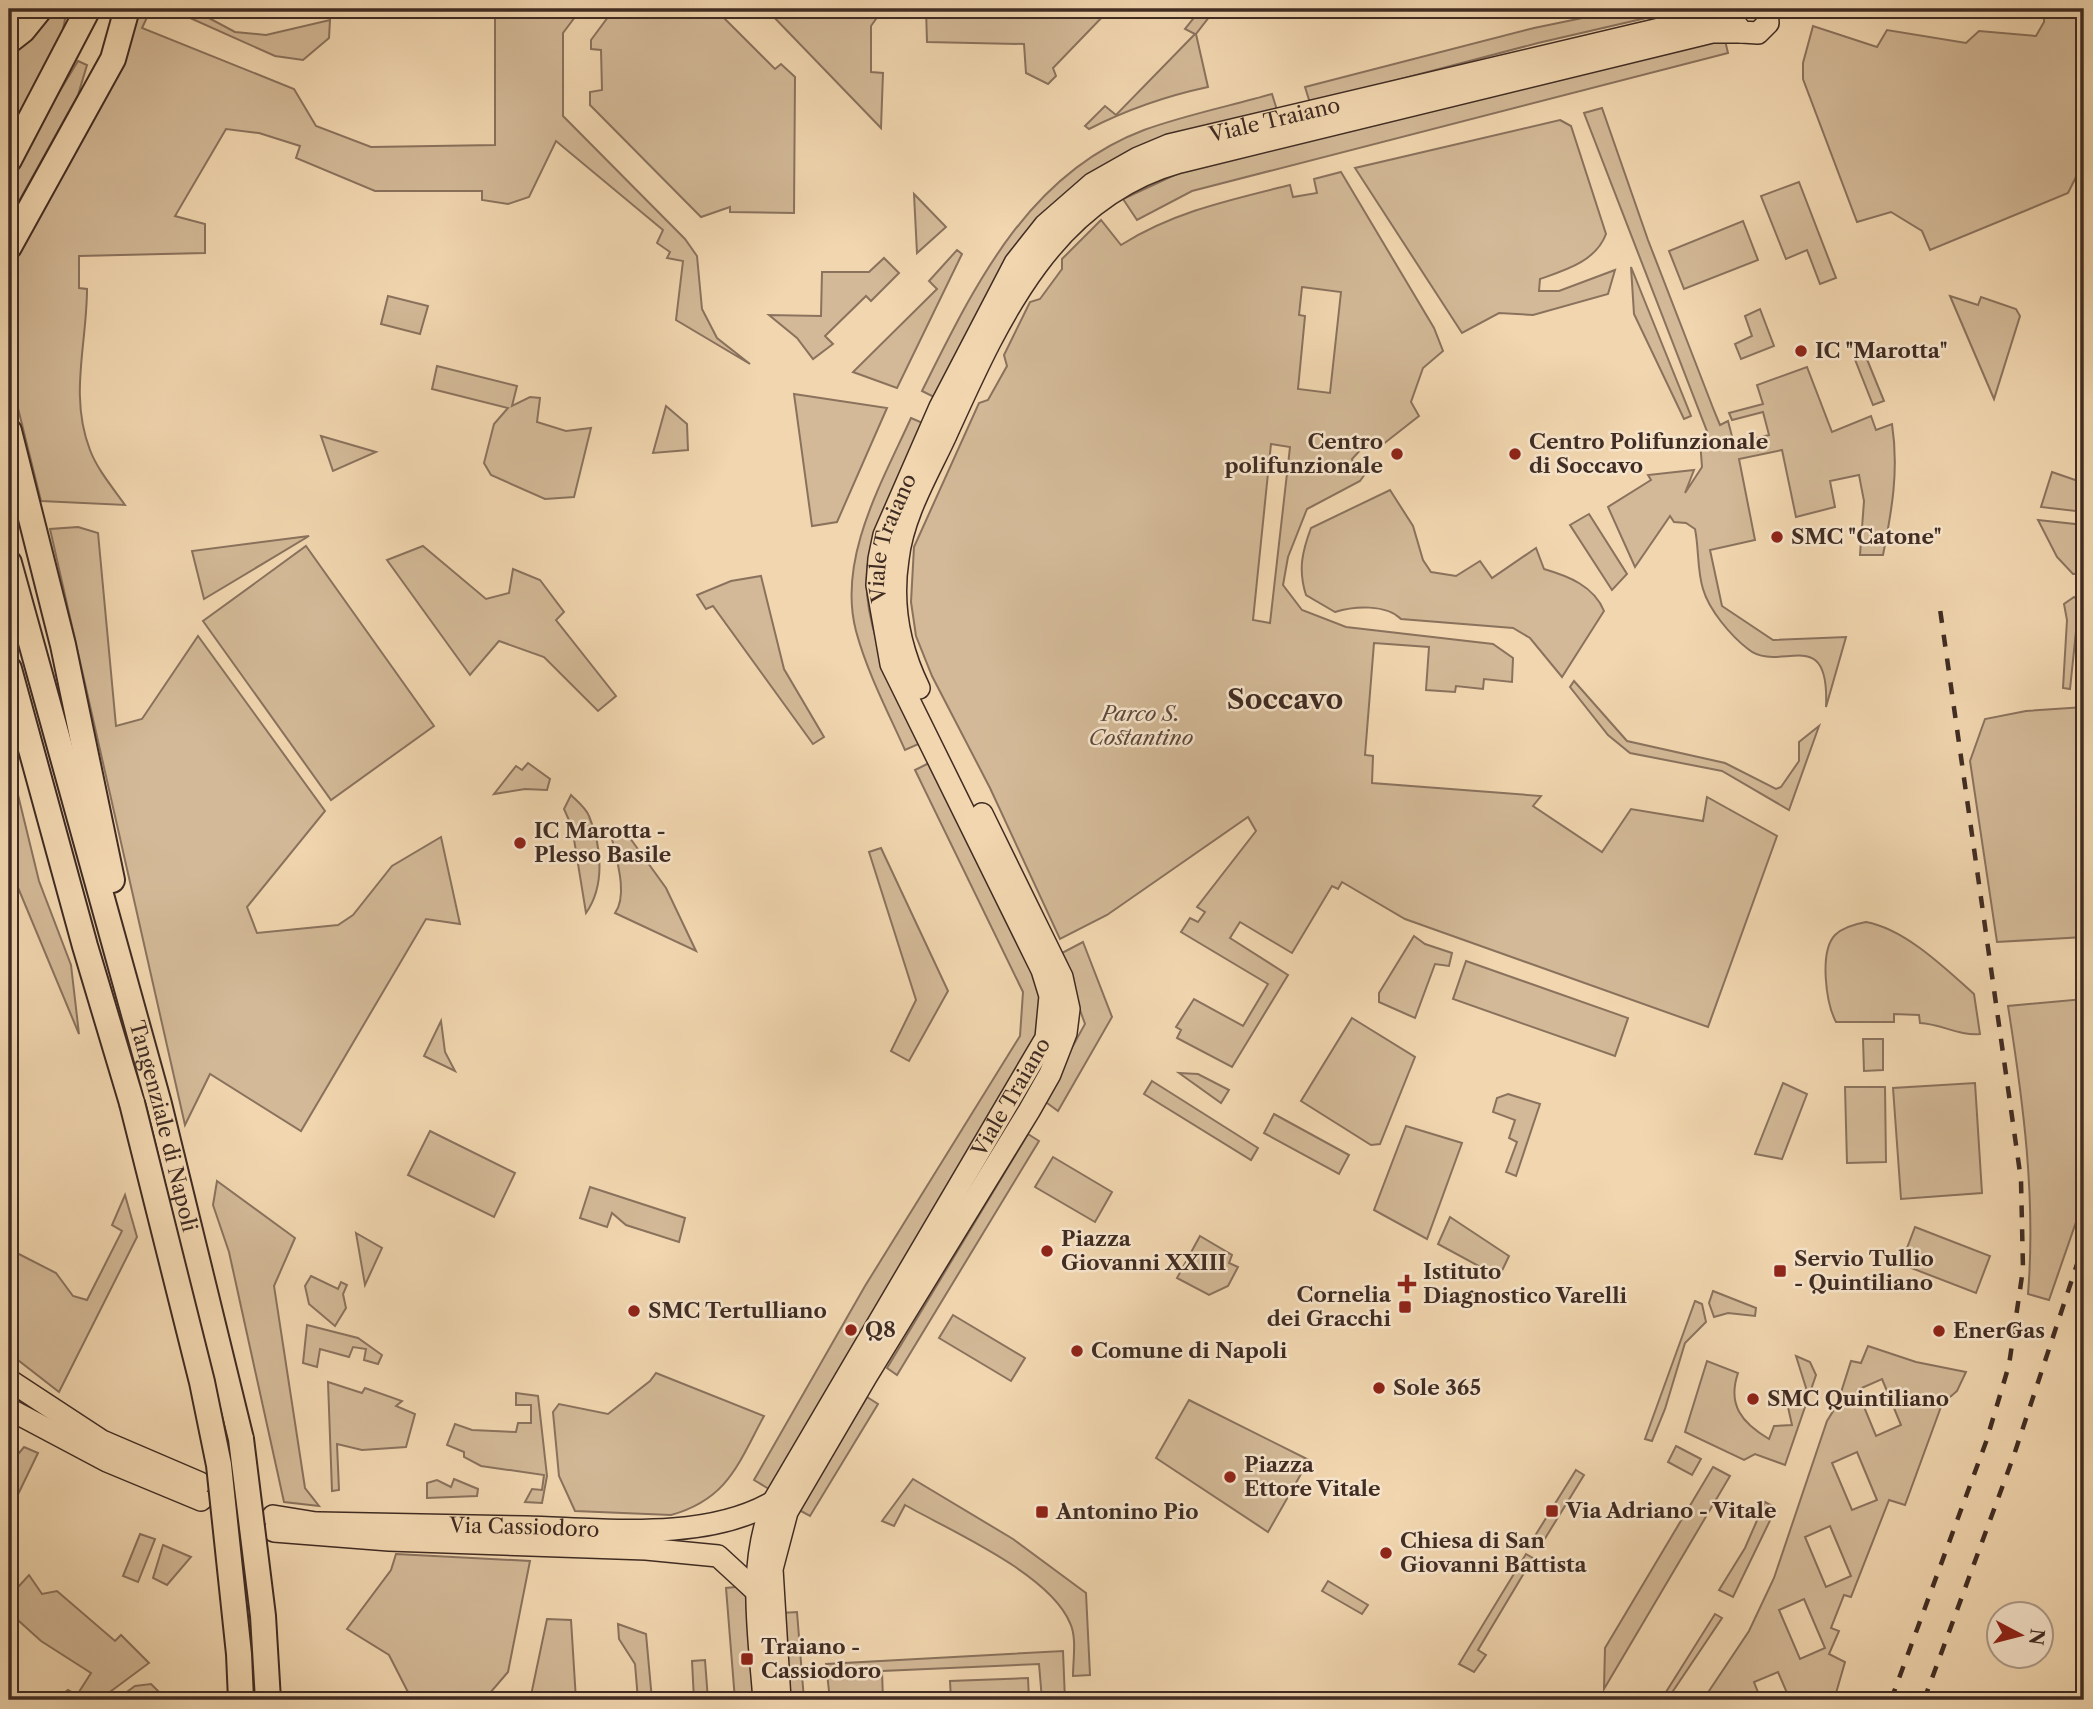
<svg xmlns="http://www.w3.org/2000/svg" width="2093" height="1709" font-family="'Libre Caslon Text',serif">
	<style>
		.green { fill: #d3b997; stroke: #8a725d; stroke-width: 2; fill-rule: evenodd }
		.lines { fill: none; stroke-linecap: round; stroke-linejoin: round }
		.major-casing { stroke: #402c23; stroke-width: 24 }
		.highway-casing { stroke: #402c23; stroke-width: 28 }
		.major { stroke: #f1d6af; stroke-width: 21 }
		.highway { stroke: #f1d6af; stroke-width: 24 }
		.rail { stroke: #402c23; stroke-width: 4.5; stroke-dasharray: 12 12; stroke-linecap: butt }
		.highway-bridge-casing { stroke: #402c23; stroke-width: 28; stroke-linecap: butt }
		.highway-bridge { stroke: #f1d6af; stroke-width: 24 }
		.poi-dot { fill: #8f2418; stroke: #f6e4cb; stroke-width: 2.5 }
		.labels { text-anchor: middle; stroke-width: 5; stroke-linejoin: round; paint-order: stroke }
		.street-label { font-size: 21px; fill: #402c23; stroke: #f6e4cb }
		.poi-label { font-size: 21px; font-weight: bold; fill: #402c23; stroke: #f6e4cb; text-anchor: start }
		.park-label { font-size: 21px; font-style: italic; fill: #5d483a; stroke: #f6e4cb }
		.district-label { font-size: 28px; font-weight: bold; fill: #402c23; stroke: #f6e4cb }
	</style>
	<rect width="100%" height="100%" fill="#f1d6af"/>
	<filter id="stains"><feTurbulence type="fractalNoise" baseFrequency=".00286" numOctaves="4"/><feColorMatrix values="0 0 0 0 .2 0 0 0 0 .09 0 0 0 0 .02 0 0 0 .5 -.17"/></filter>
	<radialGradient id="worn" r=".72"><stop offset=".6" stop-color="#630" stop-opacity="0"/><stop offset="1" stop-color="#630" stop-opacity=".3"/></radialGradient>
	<g class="green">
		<polygon points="49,9 67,9 60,45 9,143 9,51"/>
		<path d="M135 9H151L142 28 294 89 316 126 371 147 495 145V9H581L563 33V116L685 239 697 256 702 309 717 338 750 364 676 320 683 261 667 258 670 252 657 243 663 230 556 141 529 197 508 204 482 200V191H375L296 158 300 146 259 133 226 129 175 216 205 224V253L79 256V288L87 289C87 344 69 396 90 450 97 469 113 488 125 505L41 501 9 372V268Z"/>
		<polygon points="170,9 192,9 235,32 266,35 330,20 329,38 303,60 275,56"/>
		<polygon points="614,9 715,9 775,69 781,64 795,77 794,213 730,212 730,207 701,217 590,105 590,92 602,90 601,50 591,49 591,40"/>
		<polygon points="766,9 883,9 871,26 871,72 883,73 881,128"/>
		<polygon points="926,9 1110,9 1053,68 1056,76 1048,84 1026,73 1024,44 927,42"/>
		<path d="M1201 9H1241L1210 16 1196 34 1208 87C1166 96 1128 109 1089 129L1085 126 1105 106 1116 115 1195 34 1185 29Z"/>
		<polygon points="1626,9 1685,9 1538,43 1310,103 1305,87 1534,28"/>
		<polygon points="2044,9 2084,9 2084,176 2076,177 2068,193 1930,250 1922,231 1891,212 1857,222 1803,79 1803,63 1813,26 1877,47 1887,30 1966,43 1979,31 2036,36 2044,22"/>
		<polygon points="1724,36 1728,53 1192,191 1137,220 1123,199 1181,172"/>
		<polygon points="78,61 87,65 78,95 9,219 9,175"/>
		<path d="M1272 94 1277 110 1149 145 936 398 922 391C974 287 1027 174 1144 130 1185 115 1230 106 1272 94Z"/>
		<path d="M1602 108 1648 240 1713 408 1720 425 1728 421 1734 444 1769 435 1763 412 1732 420 1729 413 1763 404 1757 385 1807 367 1832 432 1871 416 1876 430 1892 424C1899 470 1892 510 1883 555H1860L1864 501 1859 475 1830 481 1835 507 1796 517 1782 450 1739 459 1755 540 1710 550 1722 606 1773 640 1846 637 1826 707C1830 621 1779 675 1748 649 1731 636 1709 610 1703 589 1697 570 1699 548 1695 529L1686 523 1674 522 1670 516 1635 567 1608 507 1651 480 1648 475 1694 470 1685 493 1702 467 1700 440 1708 434 1584 113Z"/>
		<path d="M1560 120 1571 126 1606 234C1596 261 1566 270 1540 279L1539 291H1559L1615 270 1608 294 1533 315 1499 313 1462 333 1355 168Z"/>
		<path d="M1341 172 1434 328 1443 351 1423 368 1411 402 1419 416 1377 449 1365 445 1352 459 1356 470 1365 474 1360 481 1307 509 1288 557 1283 585 1302 610 1346 627 1493 644 1513 658 1512 682 1484 679 1483 689 1456 686 1455 692 1426 690 1429 647 1374 643 1365 755 1373 756 1372 783 1541 796 1533 806 1602 852 1631 809 1703 821 1707 797 1777 836 1708 1027 1405 919 1342 882 1338 889 1332 886 1292 953 1240 922 1230 938 1288 975 1232 1067 1177 1038 1181 1030 1176 1027 1194 999 1243 1026 1268 984 1181 932 1190 918 1198 922 1205 912 1197 907 1256 831 1248 817 1107 915 1060 939 990 788 932 676 916 636 911 602 914 547 979 403 988 400 1007 366 1004 355 1030 302 1040 299 1062 269V259L1101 220 1121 245C1173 212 1230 200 1290 185L1293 197 1317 193 1314 179ZM1302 287 1341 292 1330 393 1298 389 1305 316 1299 315ZM1271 444 1290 447 1270 623 1253 620Z"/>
		<polygon points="1799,182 1836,278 1820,284 1807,250 1786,259 1761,196"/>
		<polygon points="914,194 946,227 917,253"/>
		<polygon points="1743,221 1758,260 1684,289 1669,251"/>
		<polygon points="957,250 962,254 897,388 853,372 937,289 929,281"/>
		<polygon points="884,258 899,273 871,301 866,296 825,336 833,344 813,359 797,338 769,315 821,316 822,272 869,272"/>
		<polygon points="1631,267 1691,416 1684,419 1634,314"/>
		<polygon points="388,296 428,306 420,334 381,324"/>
		<polygon points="1950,296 1978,305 1981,297 2016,309 2020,316 1994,399"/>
		<polygon points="1760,309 1774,346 1741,359 1735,344 1752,336 1745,316"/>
		<polygon points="1864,352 1884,401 1873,405 1854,357"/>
		<polygon points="437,366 517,386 512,406 530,397 540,398 537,422 566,431 591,428 574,497 545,499 491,475 484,463 494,424 508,408 432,389"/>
		<polygon points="794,394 887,408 837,522 812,526"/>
		<polygon points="666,406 687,424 688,450 653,453"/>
		<path d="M911 418 925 424C908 462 887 501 873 541 850 608 893 685 923 742L905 750C888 712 867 672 856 631 837 559 882 482 911 418Z"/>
		<polygon points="321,436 376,452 333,471"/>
		<polygon points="2052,472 2084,483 2084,512 2041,507"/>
		<path d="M1390 490 1413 526 1423 560 1431 572 1456 576 1480 561 1492 578 1536 548 1544 569C1568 576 1594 586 1604 611L1562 677 1530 638 1513 628 1401 619C1386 604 1354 606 1335 612L1306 595C1298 570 1302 552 1311 528Z"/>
		<polygon points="1589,514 1627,574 1612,590 1570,525"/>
		<polygon points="2038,520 2084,525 2084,573 2073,574 2057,557"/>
		<polygon points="78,527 98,533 116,726 142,719 198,636 325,811 247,907 257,933 338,925 353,915 392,866 441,837 460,924 426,919 301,1131 210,1074 185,1125 50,529"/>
		<polygon points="309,536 204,599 192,551"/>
		<polygon points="306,546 434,726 331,800 203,621"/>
		<polygon points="423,546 486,599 509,593 513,569 540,580 564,612 556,620 616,696 598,711 544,657 499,641 470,675 387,560"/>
		<polygon points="761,576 784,669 824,737 813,744 713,606 706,609 697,595 731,581"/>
		<polygon points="2074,597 2083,604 2077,622 2070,689 2063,688 2067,620 2064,604"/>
		<polygon points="1574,681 1627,741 1725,763 1776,789 1781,787 1799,761 1799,742 1819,726 1789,810 1722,771 1630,753 1608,735 1570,687"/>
		<polygon points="2084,707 2084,937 1997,942 1970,761 1985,719 2026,711"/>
		<polygon points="9,758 39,881 71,965 79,1034 9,866"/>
		<polygon points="528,763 550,779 547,790 525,789 494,794 516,766 522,770"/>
		<polygon points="929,763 1042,988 1037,1039 769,1489 754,1480 865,1286 1020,1036 1023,992 915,770"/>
		<path d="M571 795C577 801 586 808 589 816 602 847 605 886 586 913L572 827 564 809Z"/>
		<path d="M622 827 666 888 696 951 615 913C629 894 615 855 611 834Z"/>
		<polygon points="881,848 948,991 909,1061 891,1051 916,1000 869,852"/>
		<path d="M1866 922C1905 929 1945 968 1974 994L1980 1034C1959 1036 1941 1024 1920 1023L1919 1015 1894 1014V1022H1836C1826 1003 1819 952 1835 935 1843 927 1855 924 1866 922Z"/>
		<polygon points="1414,936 1425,944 1452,953 1449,966 1435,964 1415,1018 1379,1002 1379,993"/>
		<polygon points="1083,942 1112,1017 1058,1111 1043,1100 1085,1024 1060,954"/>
		<polygon points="1466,961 1628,1018 1615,1056 1453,999"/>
		<path d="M2084 999V1199L2049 1300 2028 1294C2036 1197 2023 1101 2008 1006Z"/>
		<polygon points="1352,1018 1415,1057 1380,1144 1371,1145 1301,1101"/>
		<polygon points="441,1021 445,1052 455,1071 424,1056"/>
		<polygon points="1863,1039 1883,1039 1883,1070 1864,1071"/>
		<polygon points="1179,1073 1198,1074 1229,1090 1221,1103"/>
		<polygon points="1152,1081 1258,1148 1251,1160 1144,1094"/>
		<polygon points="1783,1083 1807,1094 1782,1159 1755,1154"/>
		<polygon points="1975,1083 1982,1193 1901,1199 1893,1088"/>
		<polygon points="1845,1087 1885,1087 1886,1162 1847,1163"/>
		<polygon points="1508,1094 1540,1104 1516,1176 1506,1172 1517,1142 1509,1138 1515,1120 1493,1112 1497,1098"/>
		<polygon points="1274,1114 1349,1155 1339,1174 1264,1133"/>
		<polygon points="1406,1126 1462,1143 1427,1239 1374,1210"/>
		<polygon points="430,1131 515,1173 494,1217 408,1175"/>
		<polygon points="1028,1134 1039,1141 897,1375 887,1368"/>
		<polygon points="1053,1157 1112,1192 1095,1222 1035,1187"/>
		<polygon points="217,1181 295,1238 274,1286 305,1488 319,1506 284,1502 229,1252 213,1205"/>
		<polygon points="590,1187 685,1218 679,1242 626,1225 612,1213 607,1227 580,1218"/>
		<polygon points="125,1195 137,1237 59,1392 9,1353 12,1333 9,1331 9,1249 56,1273 73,1296 87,1300 122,1231 112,1225"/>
		<polygon points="1450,1217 1509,1256 1499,1277 1438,1244"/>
		<polygon points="1915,1227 1990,1256 1976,1293 1901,1264"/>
		<polygon points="356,1233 382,1248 365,1285"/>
		<polygon points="1200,1236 1232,1255 1229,1263 1238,1267 1228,1286 1209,1295 1177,1278"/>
		<polygon points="311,1276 338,1289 341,1282 347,1285 343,1294 346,1308 335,1326 309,1304 305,1286"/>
		<polygon points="1713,1291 1756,1308 1755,1316 1728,1313 1714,1317 1709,1303"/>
		<polygon points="1695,1301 1702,1304 1706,1322 1685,1343 1665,1409 1652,1441 1645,1439"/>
		<polygon points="953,1315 1025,1358 1011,1381 939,1338"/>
		<polygon points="307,1325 358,1338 382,1355 378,1364 364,1360 366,1349 353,1347 349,1357 320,1349 317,1367 303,1363"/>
		<path d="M1868 1346 1916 1362 1966 1372 1957 1391 1942 1404 1905 1505 1889 1500 1851 1597 1844 1595 1831 1628 1839 1631 1829 1654 1845 1662 1834 1700H1790L1778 1672 1754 1682 1761 1700H1703L1749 1631 1774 1578 1827 1421 1837 1405 1851 1361 1861 1363ZM1882 1379 1901 1425 1876 1436 1857 1390ZM1857 1452 1877 1500 1852 1510 1832 1463ZM1830 1526 1851 1576 1826 1587 1805 1537ZM1804 1599 1825 1648 1800 1659 1779 1610Z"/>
		<path d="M1796 1356 1810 1362 1816 1375 1785 1465 1755 1454 1744 1460 1685 1432 1707 1361 1738 1373C1727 1405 1742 1423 1769 1439L1774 1426 1792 1425 1788 1407H1796L1807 1391Z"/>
		<path d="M656 1373 764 1416C738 1464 728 1499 671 1515L575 1511 559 1476 553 1412 559 1404 608 1414 650 1381Z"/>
		<polygon points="328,1382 362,1393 365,1388 402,1401 396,1406 415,1414 406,1447 362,1450 337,1444 339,1490 332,1491"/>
		<polygon points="516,1393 538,1396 547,1476 542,1503 525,1502 532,1489 542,1490 544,1475 481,1466 464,1457 464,1452 447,1445 455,1424 472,1430 516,1432 518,1423 531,1423 531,1405 516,1405"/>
		<polygon points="867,1397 878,1404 810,1516 799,1510"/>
		<polygon points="1189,1400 1309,1460 1268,1532 1156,1458"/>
		<polygon points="1676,1446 1701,1459 1692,1475 1668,1462"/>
		<polygon points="24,1447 38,1453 9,1513 9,1465"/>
		<polygon points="1713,1467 1730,1476 1604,1689 1605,1648"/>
		<polygon points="1576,1470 1584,1475 1541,1545 1533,1539"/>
		<polygon points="454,1479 478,1489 477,1496 427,1498 427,1483 437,1480 451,1487"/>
		<path d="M913 1479 1013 1539 1086 1593 1090 1675 1073 1676C1073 1660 1077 1637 1070 1623 1050 1574 951 1531 905 1505L894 1526 882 1521Z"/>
		<polygon points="1765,1502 1776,1508 1733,1597 1719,1590 1745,1548"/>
		<polygon points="140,1534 155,1539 138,1582 123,1576"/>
		<polygon points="163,1545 191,1557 167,1585 153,1578"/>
		<polygon points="396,1554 530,1561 508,1672 484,1700 412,1700 389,1655 347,1629 391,1570"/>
		<polygon points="1526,1554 1533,1558 1478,1650 1486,1655 1474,1672 1459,1664"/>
		<polygon points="29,1575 42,1594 57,1591 115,1641 121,1635 149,1663 99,1700 55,1700 68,1690 77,1695 91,1673 41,1641 9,1612 9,1597"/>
		<polygon points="1328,1581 1368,1605 1362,1614 1322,1591"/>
		<polygon points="745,1586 754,1700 735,1700 726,1588"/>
		<polygon points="797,1612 804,1700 788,1700 781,1613"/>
		<polygon points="1715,1614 1722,1618 1667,1700 1661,1700"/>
		<polygon points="547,1619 571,1620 576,1700 530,1700"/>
		<polygon points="618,1624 646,1634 652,1700 638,1700 635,1664 619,1639"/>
		<polygon points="1063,1651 1065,1700 1042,1700 1039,1664 882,1671 883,1700 830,1700 826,1664"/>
		<polygon points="705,1660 708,1700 694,1700 692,1661"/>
		<polygon points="1028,1678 1029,1700 951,1700 950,1681"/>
		<polygon points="151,1684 167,1700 116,1700 135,1686"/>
	</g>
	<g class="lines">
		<defs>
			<g id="major">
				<polyline points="1735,23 1742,32 1758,33 1768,23 1767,9"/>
				<path d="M919 688C899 647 891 604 898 559 903 515 928 474 946 435 997 323 1050 198 1180 162L1712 32H1742"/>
				<polyline points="9,1380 102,1441 200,1483"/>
				<polyline points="9,1409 107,1461 201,1500"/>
				<path id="s1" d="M273 1516 316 1523C386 1524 456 1526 525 1527 603 1529 704 1542 773 1502"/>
				<polyline points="274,1531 389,1540 646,1549 718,1556 755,1590"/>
				<path id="s2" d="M764 1700C759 1632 747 1567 773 1502L1046 1038 1050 996 1042 970 891 664 877 585 879 559 884 535 940 407 1015 263 1045 225 1092 184 1138 158 1169 145 1702 19 1730 9"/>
				<polyline points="780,1700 772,1569 787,1512 866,1377 1029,1111 1050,1074 1066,1033 1069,1009 1062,977 982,814"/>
			</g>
			<g id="highway">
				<polyline points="9,41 23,30 40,9"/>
				<polyline points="9,160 88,9"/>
				<polyline points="9,247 113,59 127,9"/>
				<polyline points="9,431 63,645 112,880"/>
				<path id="s3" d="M9 563 159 1104 241 1439"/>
				<polyline points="9,669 85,946 132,1103"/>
			</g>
		</defs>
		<use href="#major" class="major-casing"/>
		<use href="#highway" class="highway-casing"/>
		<use href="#major" class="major"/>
		<use href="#highway" class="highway"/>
		<g class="rail">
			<polyline points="1891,1700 1986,1442 2009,1365 2023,1269 2021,1180 1940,609"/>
			<polyline points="1924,1700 2014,1455 2084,1243"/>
		</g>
		<defs>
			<g id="highway-bridge">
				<polyline points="132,1103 202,1382 219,1465 239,1654 241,1700"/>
				<polyline points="241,1439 263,1616 268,1700"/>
			</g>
		</defs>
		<use href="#highway-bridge" class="highway-bridge-casing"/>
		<use href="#highway-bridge" class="highway-bridge"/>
	</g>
	<g class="poi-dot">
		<circle cx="1801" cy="351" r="7"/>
		<circle cx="1397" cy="454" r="7"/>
		<circle cx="1515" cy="454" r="7"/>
		<circle cx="1777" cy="537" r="7"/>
		<circle cx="520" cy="843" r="7"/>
		<circle cx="1047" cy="1251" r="7"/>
		<rect x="1773" y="1264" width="14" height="14" rx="3.5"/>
		<path d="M1403.5 1273.5h7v7h7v7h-7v7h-7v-7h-7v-7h7z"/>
		<rect x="1398" y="1300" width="14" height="14" rx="3.5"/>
		<circle cx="634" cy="1311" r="7"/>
		<circle cx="851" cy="1330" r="7"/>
		<circle cx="1939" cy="1331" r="7"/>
		<circle cx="1077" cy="1351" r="7"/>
		<circle cx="1379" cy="1388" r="7"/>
		<circle cx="1753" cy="1399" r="7"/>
		<circle cx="1230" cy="1477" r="7"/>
		<rect x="1545" y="1504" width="14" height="14" rx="3.5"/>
		<rect x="1035" y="1505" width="14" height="14" rx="3.5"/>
		<circle cx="1386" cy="1553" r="7"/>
		<rect x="740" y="1652" width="14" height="14" rx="3.5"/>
	</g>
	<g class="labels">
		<g class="street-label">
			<text dy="7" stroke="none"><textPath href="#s2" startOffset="1888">Viale Traiano</textPath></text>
			<text dy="7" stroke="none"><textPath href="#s2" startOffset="1279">Viale Traiano</textPath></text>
			<text dy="7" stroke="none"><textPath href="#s2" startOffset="670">Viale Traiano</textPath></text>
			<text dy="7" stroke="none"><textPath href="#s3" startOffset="584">Tangenziale di Napoli</textPath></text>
			<text dy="7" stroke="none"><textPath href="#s1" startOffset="252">Via Cassiodoro</textPath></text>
		</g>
		<g class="poi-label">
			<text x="1815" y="358">IC "Marotta"</text>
			<text x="1383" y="449" text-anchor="end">Centro<tspan x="1383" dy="24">polifunzionale</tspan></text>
			<text x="1529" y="449">Centro Polifunzionale<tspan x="1529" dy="24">di Soccavo</tspan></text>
			<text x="1791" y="544">SMC "Catone"</text>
			<text x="534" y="838">IC Marotta -<tspan x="534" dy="24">Plesso Basile</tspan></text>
			<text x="1061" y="1246">Piazza<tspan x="1061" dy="24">Giovanni XXIII</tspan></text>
			<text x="1794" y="1266">Servio Tullio<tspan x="1794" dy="24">- Quintiliano</tspan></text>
			<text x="1423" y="1279">Istituto<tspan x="1423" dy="24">Diagnostico Varelli</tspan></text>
			<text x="1391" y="1302" text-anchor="end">Cornelia<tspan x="1391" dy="24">dei Gracchi</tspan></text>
			<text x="648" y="1318">SMC Tertulliano</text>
			<text x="865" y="1337">Q8</text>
			<text x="1953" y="1338">EnerGas</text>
			<text x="1091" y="1358">Comune di Napoli</text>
			<text x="1393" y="1395">Sole 365</text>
			<text x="1767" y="1406">SMC Quintiliano</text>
			<text x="1244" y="1472">Piazza<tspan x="1244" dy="24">Ettore Vitale</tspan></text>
			<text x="1566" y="1518">Via Adriano - Vitale</text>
			<text x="1056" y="1519">Antonino Pio</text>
			<text x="1400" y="1548">Chiesa di San<tspan x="1400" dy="24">Giovanni Battista</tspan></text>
			<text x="761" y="1654">Traiano -<tspan x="761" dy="24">Cassiodoro</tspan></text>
		</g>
		<g class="park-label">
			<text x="1141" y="721">Parco S.<tspan x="1141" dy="24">Costantino</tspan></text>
		</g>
		<g class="district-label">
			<text x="1285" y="709">Soccavo</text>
		</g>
	</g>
	<rect width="2093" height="1709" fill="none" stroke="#f1d6af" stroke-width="35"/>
	<rect x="10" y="10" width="2072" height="1688" fill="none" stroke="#402c23" stroke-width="3.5"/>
	<rect x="18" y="18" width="2058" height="1674" fill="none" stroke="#402c23" stroke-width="2"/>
	<g transform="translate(2020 1635) rotate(97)"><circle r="33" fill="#f6e4cb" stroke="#ad9a88" stroke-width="2"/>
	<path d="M0-5L12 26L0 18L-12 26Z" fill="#8f2418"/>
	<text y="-10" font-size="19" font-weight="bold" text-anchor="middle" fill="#402c23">N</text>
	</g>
	<rect width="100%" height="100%" filter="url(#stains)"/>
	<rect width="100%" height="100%" fill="url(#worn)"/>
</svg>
